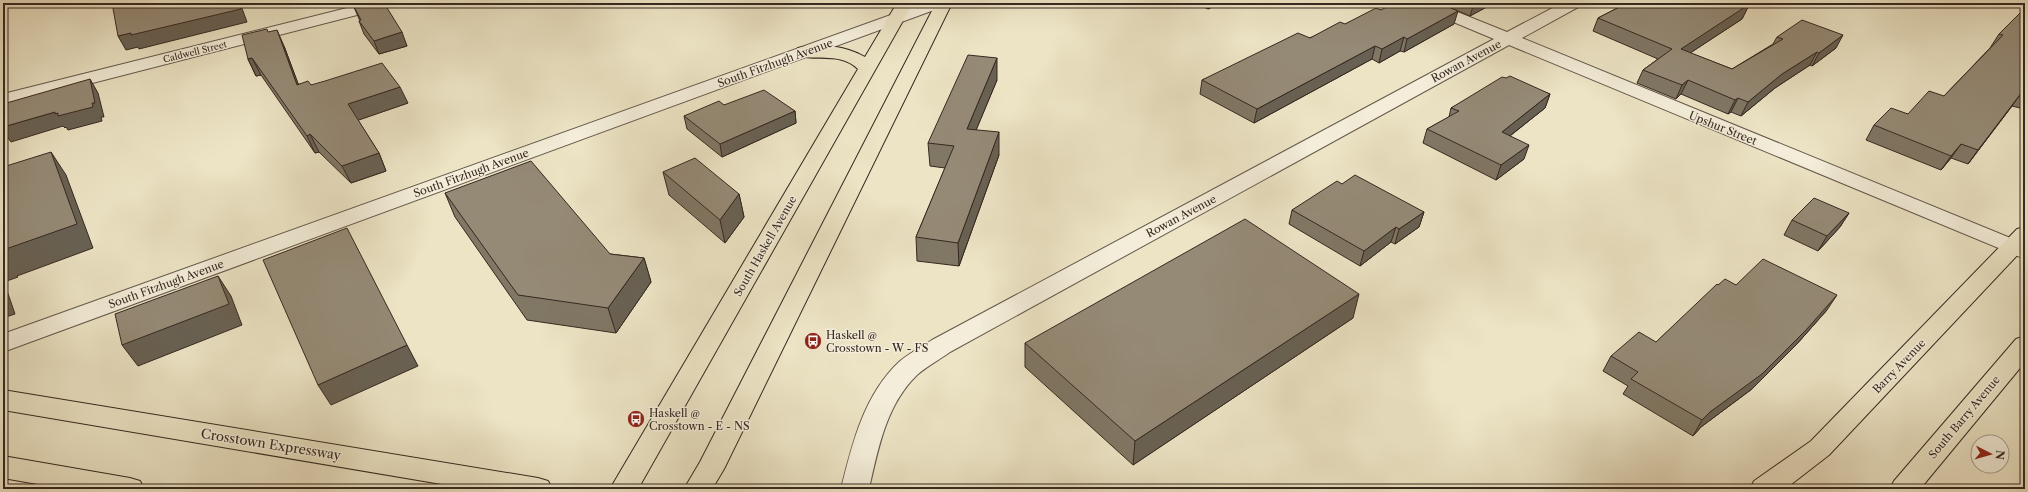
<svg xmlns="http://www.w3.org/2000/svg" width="2028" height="492" font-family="'Libre Caslon Text',serif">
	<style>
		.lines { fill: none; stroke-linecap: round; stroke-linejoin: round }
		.minor-casing { stroke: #64574a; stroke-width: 2 }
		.major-casing { stroke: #362821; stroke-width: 2 }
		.minor { fill: #f3edd9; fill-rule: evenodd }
		.major { fill: #ece4c5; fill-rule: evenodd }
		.wall { fill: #807765; stroke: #362821 }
		.shaded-wall { fill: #686153; stroke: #362821 }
		.building { fill: #958a76; stroke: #362821 }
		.labels { text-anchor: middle; stroke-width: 3; stroke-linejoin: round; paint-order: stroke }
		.far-street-label { font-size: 9px; fill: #362821; stroke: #f3edd9 }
		.street-label { font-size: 11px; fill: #362821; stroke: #f3edd9 }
		.poi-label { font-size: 11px; fill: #362821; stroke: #f3edd9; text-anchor: start }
		.near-street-label { font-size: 13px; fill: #362821; stroke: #f3edd9 }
	</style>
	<rect width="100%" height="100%" fill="#ece4c5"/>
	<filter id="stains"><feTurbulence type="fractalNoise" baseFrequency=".005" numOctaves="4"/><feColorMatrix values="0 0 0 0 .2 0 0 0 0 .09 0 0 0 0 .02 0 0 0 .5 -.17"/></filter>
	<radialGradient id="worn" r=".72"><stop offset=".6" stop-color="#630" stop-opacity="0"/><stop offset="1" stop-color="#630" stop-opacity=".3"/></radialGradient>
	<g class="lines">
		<defs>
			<g id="minor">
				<polygon points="367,3 394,3 392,6 3,106 3,94"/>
				<polygon points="924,3 947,3 945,6 3,352 3,334"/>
				<path d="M1413 3H1435L1507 32 1562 3H1582L1580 6 1522 38 2025 244V259L1509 45 950 352C939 360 927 366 917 375 886 405 878 449 869 489H841C852 444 864 395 899 362 909 353 922 347 932 340L1494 39 1415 6Z"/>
			</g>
			<g id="major">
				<path d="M897 3H913L638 489H610L858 69C840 52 819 61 798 56L795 52 798 48C819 43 847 46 865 57Z"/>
				<polygon points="936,3 952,3 724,469 712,489 684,489 700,462"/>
				<polygon points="2025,227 2025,247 1829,455 1785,489 1750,489 1754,481 1811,441 2017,229"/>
				<polygon points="2025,336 2025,362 1920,489 1890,489 1894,481 2016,339"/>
				<polygon points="3,390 538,478 548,481 552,489 471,489 3,410"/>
				<polygon points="3,456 130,478 140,481 144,489 66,489 3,478"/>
			</g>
		</defs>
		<use href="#minor" class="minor-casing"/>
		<use href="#major" class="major-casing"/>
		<use href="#minor" class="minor"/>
		<use href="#major" class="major"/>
	</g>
	<g class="wall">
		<polygon points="350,3 384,3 407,46 379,54 364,34 359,21 360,21 353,5 352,5"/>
		<polygon points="1195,3 1221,3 1208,9"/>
		<polygon points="1439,3 1494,3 1470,16"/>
		<polygon points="1627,3 1750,3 1742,19 1690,53 1732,69 1773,44 1777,37 1836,48 1812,66 1810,65 1775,88 1741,116 1731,112 1728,114 1681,94 1676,99 1637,83 1643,70 1658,59 1593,31 1598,18"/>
		<polygon points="1381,10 1454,24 1404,52 1400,51 1379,63 1372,59 1254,123 1200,94 1202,80"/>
		<polygon points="2025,15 2025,104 2020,108 2012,106 1968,164 1951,158 1941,170 1866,140 1874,125 1908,114 1944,96 1990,48 1999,34"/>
		<polygon points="268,32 284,46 298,84 311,85 408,103 358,120 379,153 386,171 351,183 319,152 315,153 261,75 256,76 248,59"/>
		<polygon points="1506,78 1550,94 1545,108 1510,136 1524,159 1496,180 1423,143 1427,129 1449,117 1451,108"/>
		<polygon points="997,80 976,130 999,155 959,266 917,261 916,237 945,168 930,166 928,143"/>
		<polygon points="724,105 795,111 796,123 722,157 687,129 684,116"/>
		<polygon points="663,172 739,194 744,217 725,243 669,195"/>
		<polygon points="1342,184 1424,212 1419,227 1395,244 1391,242 1360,266 1289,224 1292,210"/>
		<polygon points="445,193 610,254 644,258 651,282 616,333 527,320 455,217"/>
		<polygon points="1849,213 1840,227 1818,251 1784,235 1792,220"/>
		<polygon points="1718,285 1736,285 1827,310 1796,345 1752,389 1701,427 1693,436 1623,394 1628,386 1603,371 1611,356 1656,342"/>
		<polygon points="1353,318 1133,465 1025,367 1025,343"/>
	</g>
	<g class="shaded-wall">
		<polygon points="239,3 240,3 247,22 139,49 138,47 126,50 118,36"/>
		<polygon points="1209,3 1221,3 1208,9"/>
		<polygon points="1474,3 1494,3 1470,16"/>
		<polygon points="1745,3 1750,3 1742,19 1675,63 1681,49"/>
		<polygon points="1458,11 1454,24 1404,52 1407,39"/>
		<polygon points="277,30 284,46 305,102 297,85"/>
		<polygon points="402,32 407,46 379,54 374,41"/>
		<polygon points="1843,35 1836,48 1812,66 1819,53"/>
		<polygon points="1404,37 1400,51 1379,63 1382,49"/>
		<polygon points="1375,46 1372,59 1254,123 1257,109"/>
		<polygon points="1817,52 1810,65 1775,88 1741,116 1748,102 1782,74"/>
		<polygon points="252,58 261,75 256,76 248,59"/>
		<polygon points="997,58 997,80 967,152 967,129"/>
		<polygon points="90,79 98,93 104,117 101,117 102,121 68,130 66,127 65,128 63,126 11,142 3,131 3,127 55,112"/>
		<polygon points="1688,80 1681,94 1676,99 1682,85"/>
		<polygon points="400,87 408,103 356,121 348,104"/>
		<polygon points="2022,92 2012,106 1968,164 1978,150"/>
		<polygon points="1550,94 1545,108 1497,146 1502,132"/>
		<polygon points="1738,98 1731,112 1728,114 1735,100"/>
		<polygon points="2025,101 2025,104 2020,108"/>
		<polygon points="795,111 796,123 722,157 720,144"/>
		<polygon points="999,132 999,155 959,266 958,243"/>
		<polygon points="310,134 319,152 315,153 307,136"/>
		<polygon points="1961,144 1951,158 1941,170 1951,156"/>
		<polygon points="1529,145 1524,159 1496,180 1501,165"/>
		<polygon points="51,152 66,175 93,248 17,276 18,277 4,282 15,314 3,318 3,250"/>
		<polygon points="379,153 386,171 351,183 342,166"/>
		<polygon points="739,194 744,217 725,243 720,220"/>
		<polygon points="1424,212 1419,227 1395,244 1399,229"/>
		<polygon points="1849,213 1840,227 1818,251 1827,236"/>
		<polygon points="1396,227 1391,242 1360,266 1364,251"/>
		<polygon points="644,258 651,282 616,333 608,308"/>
		<polygon points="218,276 231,296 242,325 138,366 122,345"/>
		<polygon points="1359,294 1353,318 1133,465 1135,441"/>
		<polygon points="1837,295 1827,310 1796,345 1752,389 1701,427 1693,436 1702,420 1710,412"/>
		<polygon points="407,345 418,366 331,405 318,385"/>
	</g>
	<g class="building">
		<polygon points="112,3 239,3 241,9 131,35 131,33 118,36"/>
		<polygon points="352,3 384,3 402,32 374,41 359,21 361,20"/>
		<polygon points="1394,3 1439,3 1458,11 1407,39 1404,37 1382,49 1375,46 1257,109 1202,80 1298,33 1310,38 1340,22 1345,24 1376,8 1381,10"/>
		<polygon points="1627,3 1745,3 1744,4 1748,5 1681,49 1732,69 1783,39 1777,37 1802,20 1843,35 1819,53 1817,52 1782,74 1748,102 1738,98 1735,100 1688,80 1682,85 1643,70 1672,49 1598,18"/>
		<polygon points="2020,13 2025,15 2025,93 2022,92 1978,150 1961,144 1951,156 1874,125 1891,108 1908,114 1929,91 1944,96 2003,35 1999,34"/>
		<polygon points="267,29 268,32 277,30 297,85 308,81 311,85 325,81 382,63 400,87 348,104 379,153 342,166 310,134 307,136 252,58 248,59 242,35"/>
		<polygon points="968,55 997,58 967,129 999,132 958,243 916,237 954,146 928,143"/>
		<polygon points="1510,76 1550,94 1502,132 1529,145 1501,165 1427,129 1459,111 1451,108 1502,77 1506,78"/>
		<polygon points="90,79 95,103 92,103 93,107 58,116 58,113 55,114 55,112 3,127 3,104"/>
		<polygon points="764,90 795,111 720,144 684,116 719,101 724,105"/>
		<polygon points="51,152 77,224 3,250 3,167"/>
		<polygon points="695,158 739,194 720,220 663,172"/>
		<polygon points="531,161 610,254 644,258 608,308 518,295 445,193"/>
		<polygon points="1355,175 1424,212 1399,229 1396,227 1364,251 1292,210 1337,181 1342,184"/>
		<polygon points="1814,198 1849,213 1827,236 1792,220"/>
		<polygon points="1245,219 1359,294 1135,441 1025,343"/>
		<polygon points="347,228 407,345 318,385 263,260"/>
		<polygon points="1763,259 1837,295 1806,330 1762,374 1710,412 1702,420 1631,379 1638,372 1611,356 1639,332 1656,342 1717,284 1718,285 1725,279 1736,285"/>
		<polygon points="218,276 229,304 122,345 115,314"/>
	</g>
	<defs>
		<symbol id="bus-disc" viewBox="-11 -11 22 22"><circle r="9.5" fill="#8f2418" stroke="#f3edd9"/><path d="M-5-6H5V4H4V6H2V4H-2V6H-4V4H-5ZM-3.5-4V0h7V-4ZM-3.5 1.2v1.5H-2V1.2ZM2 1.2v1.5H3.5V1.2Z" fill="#fff"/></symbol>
	</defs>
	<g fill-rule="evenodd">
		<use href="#bus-disc" x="803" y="331" width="20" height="20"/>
		<use href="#bus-disc" x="626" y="409" width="20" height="20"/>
	</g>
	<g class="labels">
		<g class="far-street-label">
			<text transform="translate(195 52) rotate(-14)" y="3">Caldwell Street</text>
		</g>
		<g class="street-label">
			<text transform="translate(1466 61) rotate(-28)" y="4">Rowan Avenue</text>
			<text transform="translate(775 63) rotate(-20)" y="4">South Fitzhugh Avenue</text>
			<text transform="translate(1723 128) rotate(22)" y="4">Upshur Street</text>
			<text transform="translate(471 173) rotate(-20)" y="4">South Fitzhugh Avenue</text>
			<text transform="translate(1181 216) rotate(-28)" y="4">Rowan Avenue</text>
			<text transform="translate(765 246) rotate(-60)" y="4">South Haskell Avenue</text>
			<text transform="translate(166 284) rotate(-20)" y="4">South Fitzhugh Avenue</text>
			<text transform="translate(1899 366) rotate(-46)" y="4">Barry Avenue</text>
			<text transform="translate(1964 417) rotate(-50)" y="4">South Barry Avenue</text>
		</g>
		<g class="poi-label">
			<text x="826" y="339">Haskell @<tspan x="826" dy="13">Crosstown - W - FS</tspan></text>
			<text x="649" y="417">Haskell @<tspan x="649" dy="13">Crosstown - E - NS</tspan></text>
		</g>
		<g class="near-street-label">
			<text transform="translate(271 444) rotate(9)" y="5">Crosstown Expressway</text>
		</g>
	</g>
	<rect width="2028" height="492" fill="none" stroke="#ece4c5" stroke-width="16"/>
	<rect x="4" y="4" width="2020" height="484" fill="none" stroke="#362821" stroke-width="2"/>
	<rect x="8" y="8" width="2012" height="476" fill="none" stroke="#362821"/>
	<g transform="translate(1990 454) rotate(96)"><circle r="19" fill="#f3edd9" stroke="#a79e8f"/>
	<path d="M0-3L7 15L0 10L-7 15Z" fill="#8f2418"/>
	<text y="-6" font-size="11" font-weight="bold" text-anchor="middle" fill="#362821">N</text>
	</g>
	<rect width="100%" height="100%" filter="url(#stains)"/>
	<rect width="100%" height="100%" fill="url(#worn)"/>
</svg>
